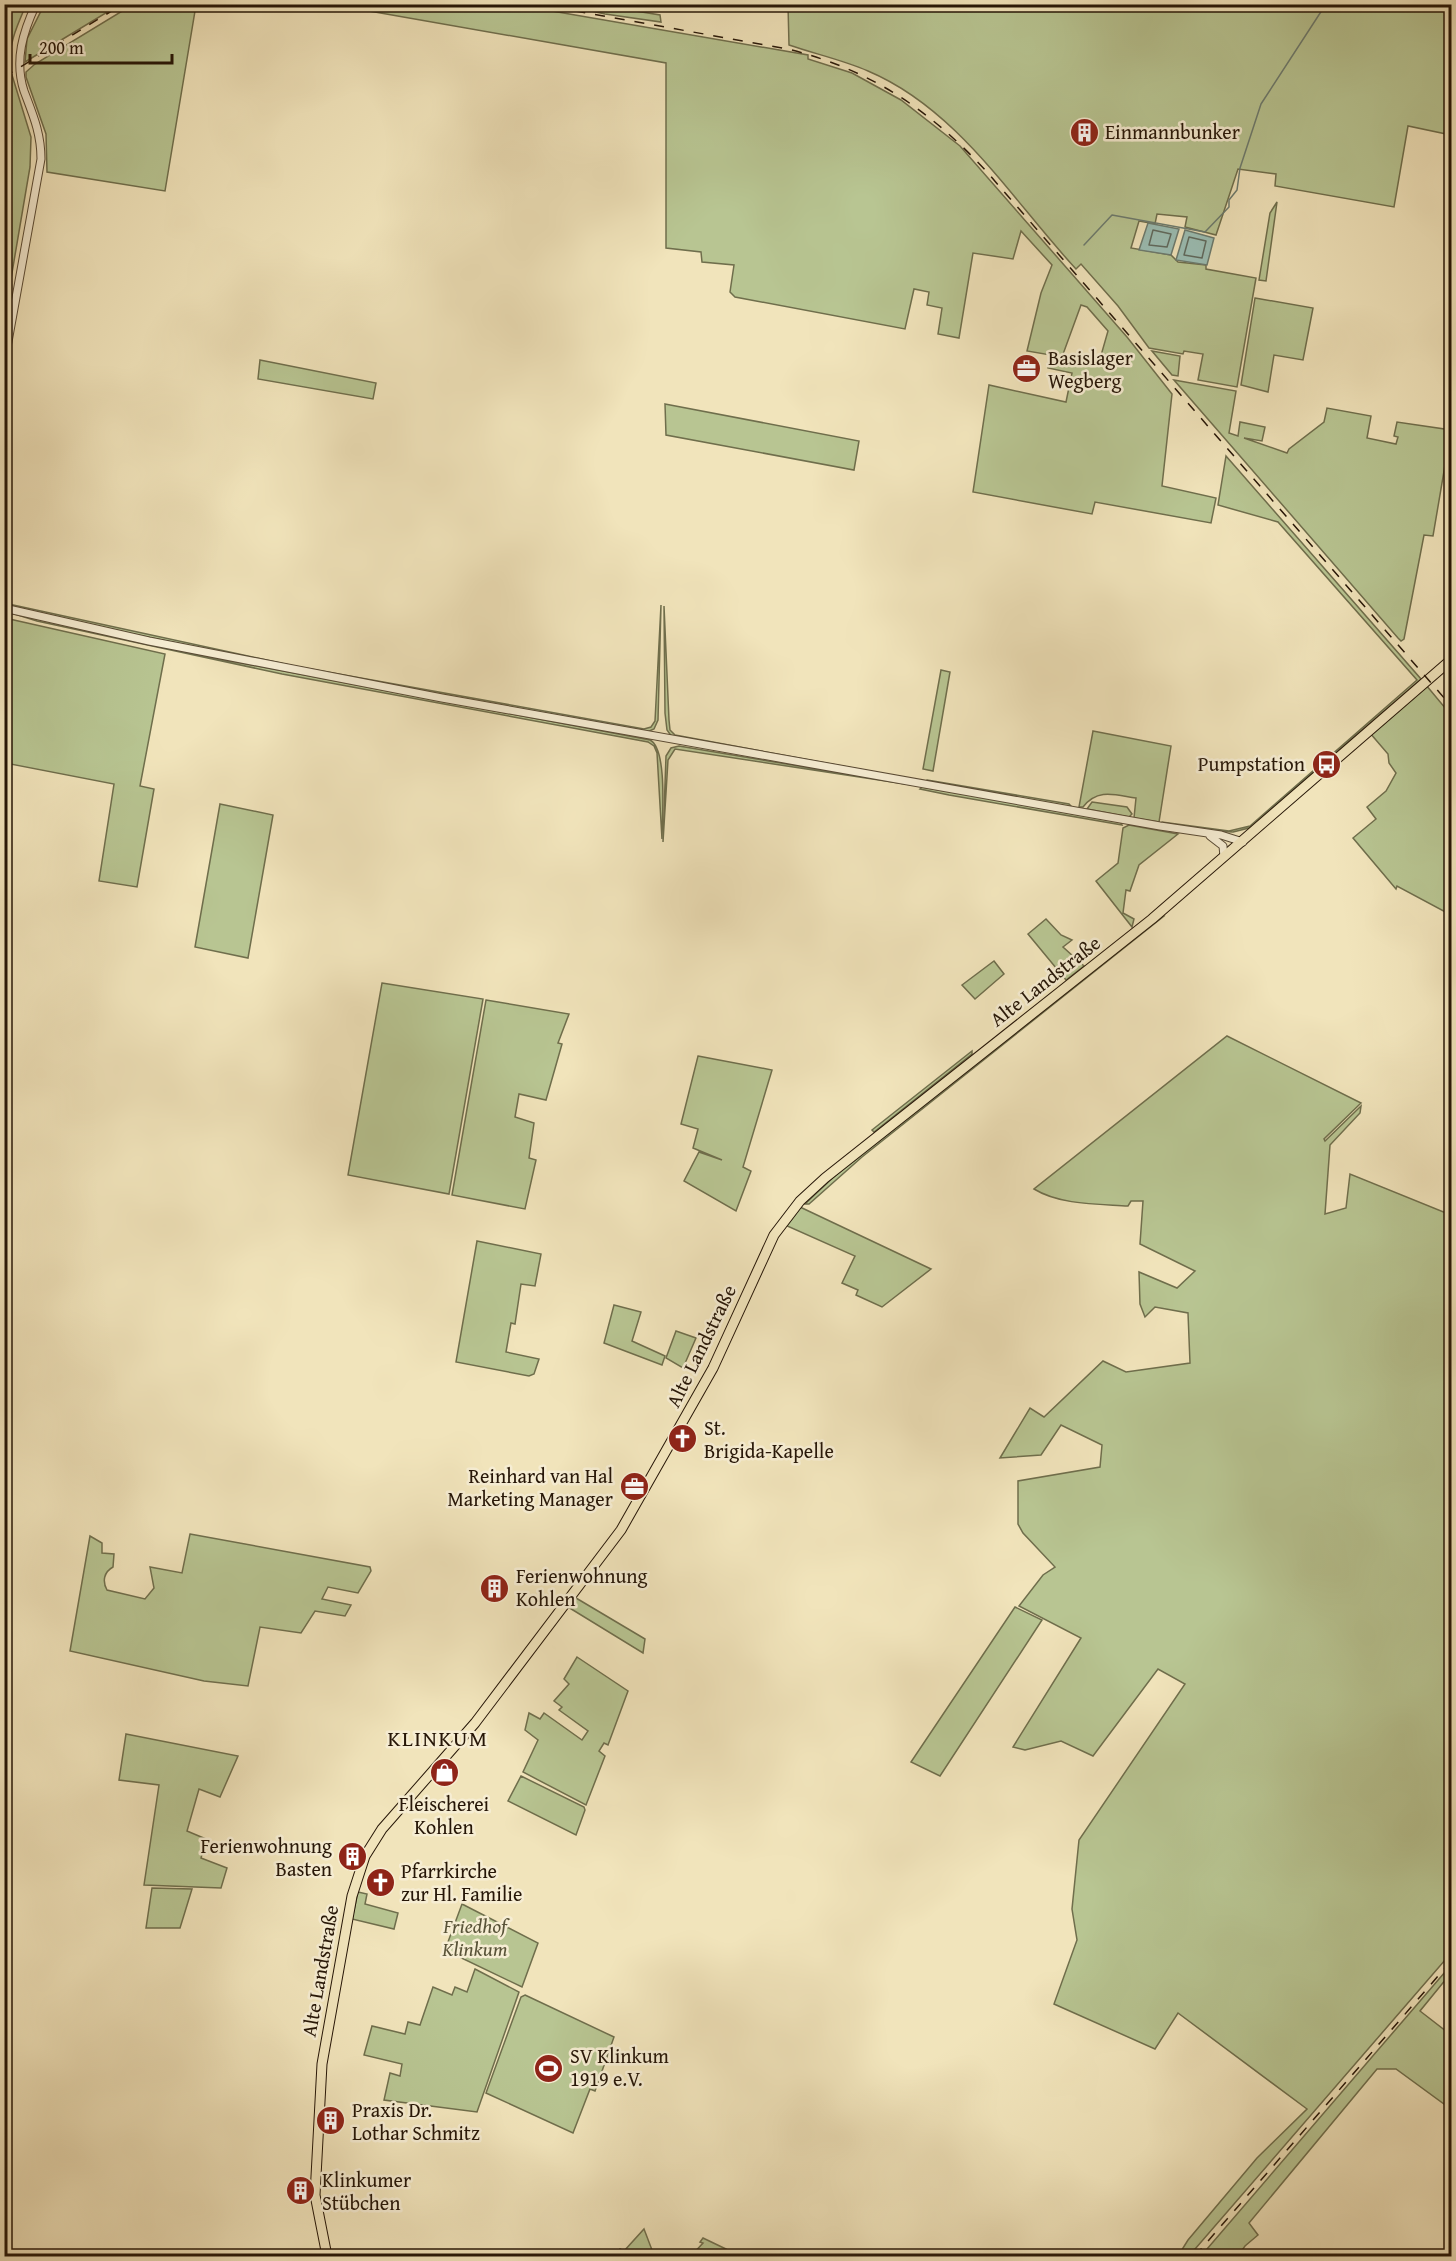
<svg xmlns="http://www.w3.org/2000/svg" width="1456" height="2261" font-family="'Gentium Book Plus',serif">
	<style>
		.green { fill: #b8c592; stroke: #6f6e4c; stroke-width: 1.5 }
		.water { fill: #9bbeb4; stroke: #6c7b6f; stroke-width: 1.5 }
		.lines { fill: none; stroke-linecap: round; stroke-linejoin: round }
		.shore { stroke: #606a5e; stroke-width: 1.5 }
		.stream { stroke: #6c7b6f; stroke-width: 1.5 }
		.minor-casing { stroke: #594a34; stroke-width: 9 }
		.major-casing { stroke: #261607; stroke-width: 11 }
		.minor { stroke: #f6edd3; stroke-width: 7 }
		.major { stroke: #f1e4bb; stroke-width: 9 }
		.rail { stroke: #261607; stroke-width: 1.5; stroke-dasharray: 10 10; stroke-linecap: butt }
		.labels { text-anchor: middle; stroke-width: 5; stroke-linejoin: round; paint-order: stroke }
		.poi-label { font-size: 20px; fill: #261607; stroke: #f6edd3; text-anchor: start }
		.street-label { font-size: 20px; fill: #261607; stroke: #f6edd3 }
		.park-label { font-size: 20px; font-style: italic; fill: #595338; stroke: #f6edd3 }
		.quarter-label { font-size: 22px; letter-spacing: 1.5px; fill: #261607; stroke: #f6edd3 }
	</style>
	<rect width="100%" height="100%" fill="#f1e4bb"/>
	<filter id="stains"><feTurbulence type="fractalNoise" baseFrequency=".00333" numOctaves="4"/><feColorMatrix values="0 0 0 0 .2 0 0 0 0 .09 0 0 0 0 .02 0 0 0 .5 -.17"/></filter>
	<radialGradient id="worn" r=".72"><stop offset=".6" stop-color="#630" stop-opacity="0"/><stop offset="1" stop-color="#630" stop-opacity=".3"/></radialGradient>
	<g class="green">
		<path d="M15 5H26C17 26 8 45 10 68L5 72V27Z"/>
		<polygon points="44,5 44,4 119,5 25,62 27,39"/>
		<polygon points="132,5 196,5 165,191 47,172 46,134 26,77 26,72 35,64"/>
		<polygon points="335,5 517,5 808,55 808,59 852,73 901,100 960,146 1127,337 1172,394 1162,486 1216,498 1211,523 1095,502 1092,514 973,492 989,385 1066,402 1072,373 1048,368 1049,358 1098,366 1108,331 1087,307 1081,305 1062,357 1027,351 1041,293 1052,265 1021,231 1013,259 973,253 959,338 938,334 942,308 927,305 929,292 914,289 905,329 735,297 730,292 734,265 702,262 701,252 666,248 666,63"/>
		<polygon points="564,5 599,5 660,15 661,22 605,14"/>
		<path d="M788 5H1451V135L1408 126 1394 207 1275 186 1276 174 1238 169 1216 235 1185 227 1187 217 1157 214 1155 224 1139 221 1131 248 1171 255 1178 262 1206 265V269L1256 278 1237 387 1198 380 1203 354 1184 351 1183 354 1149 348 1118 306 1081 264 1076 269C1012 200 958 109 868 71 843 60 815 54 789 45Z"/>
		<polygon points="12,75 31,137 30,167 5,314 4,80"/>
		<polygon points="1277,202 1266,281 1259,280 1270,213"/>
		<polygon points="1255,298 1313,308 1303,360 1274,355 1268,392 1241,385"/>
		<polygon points="1152,351 1180,356 1178,376 1172,375"/>
		<polygon points="260,360 376,383 373,399 258,379"/>
		<polygon points="1174,380 1236,391 1229,433 1238,436 1240,422 1265,427 1262,441 1244,438 1287,453 1289,449 1324,422 1327,408 1371,416 1367,438 1396,444 1398,437 1394,436 1397,422 1451,430 1433,536 1424,535 1404,639 1401,641 1398,638"/>
		<polygon points="665,404 859,441 854,470 666,435"/>
		<polygon points="1226,456 1421,679 1249,828 1233,832 1211,831 1161,824 1162,822 1229,831 1250,826 1417,680 1278,522 1218,505"/>
		<path d="M4 603 294 666 644 729 651 727 655 721 661 605 658 720 654 729 647 732C438 695 231 656 24 611Z"/>
		<polygon points="664,606 669,720 670,730 675,735 912,779 672,737 667,730 665,713"/>
		<path d="M5 611 219 659 650 740C668 749 662 819 662 839L657 753 654 746 648 742 282 674 37 621Z"/>
		<polygon points="5,618 165,654 140,786 154,789 137,887 99,881 114,784 5,763"/>
		<polygon points="941,670 950,672 933,771 923,769"/>
		<polygon points="1426,685 1451,715 1451,915 1397,886 1396,889 1353,838 1376,819 1367,807 1386,791 1396,773 1389,763 1388,754 1370,733"/>
		<path d="M1093 731 1171 746 1159 822 1134 818 1136 798C1115 795 1098 788 1083 807H1079Z"/>
		<polygon points="679,746 912,785 675,749 668,760 663,842 666,756 671,748"/>
		<polygon points="927,780 1069,804 1072,807 926,782"/>
		<polygon points="922,787 1120,821 1122,825 949,795 920,789"/>
		<polygon points="1092,802 1127,807 1132,814 1129,817 1087,809"/>
		<polygon points="220,804 273,815 248,958 195,947"/>
		<polygon points="1129,825 1178,834 1139,865 1130,891 1126,890 1123,913 1134,919 1132,927 1096,881 1118,863 1123,828"/>
		<polygon points="1161,915 1164,916 862,1157 809,1204 805,1204 840,1171"/>
		<polygon points="1046,919 1061,935 1072,940 1063,947 1084,966 1066,980 1028,934"/>
		<polygon points="994,961 1004,974 975,999 962,985"/>
		<polygon points="382,983 483,999 449,1194 348,1175"/>
		<polygon points="486,1000 569,1014 558,1043 562,1044 546,1100 519,1094 515,1117 534,1123 529,1158 536,1160 525,1209 452,1195"/>
		<path d="M1227 1036 1361 1103 1324 1139 1325 1141 1361 1106 1360 1113 1330 1145 1325 1214 1346 1208 1350 1174 1451 1215 1452 1952 1189 2256H1178L1188 2240 1257 2158 1307 2109 1178 2013 1155 2049 1054 2004 1077 1940 1072 1909 1079 1840 1185 1684 1158 1669 1093 1756 1061 1741 1025 1750 1013 1747 1081 1638 1019 1606 1043 1575 1055 1567 1023 1533 1018 1524V1481L1100 1467 1102 1445 1061 1425 1041 1455 1000 1458 1030 1408 1044 1417 1103 1361 1126 1372 1190 1363 1188 1313 1155 1307 1145 1317 1140 1304 1139 1272 1177 1288 1195 1271 1140 1244 1143 1201H1131L1128 1206C1098 1204 1060 1205 1034 1189Z"/>
		<polygon points="972,1051 972,1054 874,1132 872,1130"/>
		<polygon points="698,1056 772,1070 743,1167 751,1171 736,1211 684,1181 699,1152 722,1160 693,1148 698,1129 681,1124"/>
		<polygon points="800,1207 931,1269 882,1307 856,1295 858,1290 842,1283 855,1256 785,1225"/>
		<polygon points="477,1241 541,1254 535,1286 521,1284 515,1324 511,1323 506,1352 539,1359 534,1374 529,1376 456,1362"/>
		<polygon points="614,1305 641,1312 632,1341 665,1356 662,1365 604,1343"/>
		<polygon points="676,1331 696,1338 683,1368 666,1358"/>
		<path d="M190 1534 370 1567 371 1571 358 1593 328 1587 322 1599 351 1605 345 1616 315 1611 301 1633 260 1627 248 1686 204 1681 70 1651 90 1536 102 1543V1553L114 1554 113 1567C104 1572 102 1581 107 1590L145 1599 154 1588 150 1567 182 1573Z"/>
		<polygon points="576,1598 645,1639 643,1653 568,1607"/>
		<polygon points="1015,1607 1042,1620 940,1776 911,1762"/>
		<polygon points="577,1657 628,1691 608,1745 604,1743 599,1751 605,1756 586,1805 523,1772 538,1740 525,1730 529,1713 540,1719 544,1713 582,1740 588,1731 559,1710 562,1707 554,1701 569,1684 564,1679"/>
		<polygon points="126,1734 238,1756 220,1797 199,1789 187,1831 206,1839 201,1858 227,1868 221,1888 144,1885 159,1785 119,1780"/>
		<polygon points="521,1776 584,1807 585,1810 576,1835 508,1801"/>
		<polygon points="152,1888 192,1889 180,1928 146,1928"/>
		<polygon points="358,1892 367,1894 365,1904 398,1913 394,1929 352,1919"/>
		<polygon points="462,1904 538,1943 522,1987 445,1950"/>
		<polygon points="1451,1965 1451,1973 1420,2011 1451,2035 1451,2097 1444,2104 1396,2069 1377,2069 1249,2223 1258,2235 1245,2246 1238,2256 1201,2256"/>
		<polygon points="475,1969 519,1992 477,2112 384,2100 390,2073 400,2076 402,2064 364,2055 372,2026 405,2034 408,2022 420,2025 433,1987 452,1995 455,1987 467,1992"/>
		<polygon points="525,1995 614,2037 595,2091 590,2089 573,2133 486,2093 521,1997"/>
		<polygon points="644,2229 652,2250 646,2256 613,2256 620,2249 624,2251"/>
		<polygon points="703,2238 726,2249 718,2256 691,2256 703,2243 700,2242"/>
	</g>
	<g class="water">
		<polygon points="1148,223 1179,229 1171,255 1139,250"/>
		<polygon points="1185,230 1214,238 1207,265 1176,260"/>
	</g>
	<g class="lines">
		<g class="shore">
			<polygon points="1153,230 1171,234 1167,247 1149,245"/>
			<polygon points="1189,237 1206,241 1202,258 1184,255"/>
		</g>
		<polyline class="stream" points="1084,245 1112,215 1205,232 1229,207 1229,200 1237,190 1240,168 1261,104 1326,4"/>
		<defs>
			<g id="minor">
				<path d="M4 364 41 159C41 133 33 115 24 91 14 60 23 32 36 4"/>
				<polyline points="4,608 149,641 442,698 1160,826 1221,835 1243,842"/>
				<polyline points="1210,836 1223,846 1224,857"/>
			</g>
			<polyline id="major" points="327,2256 315,2195 322,2064 352,1896 365,1856 382,1829 475,1723 621,1530 713,1368 774,1235 800,1201 825,1178 1152,919 1452,659"/>
		</defs>
		<use href="#minor" class="minor-casing"/>
		<use href="#major" class="major-casing"/>
		<use href="#minor" class="minor"/>
		<use href="#major" class="major"/>
		<g class="rail">
			<path d="M536 4 788 49C871 70 929 109 987 172L1452 707"/>
			<polyline points="4,77 123,4"/>
			<polyline points="1195,2256 1452,1960"/>
		</g>
	</g>
	<defs>
		<symbol id="building-disc" viewBox="-11 -11 22 22"><circle r="9.5" fill="#8f2418" stroke="#f6edd3"/><path d="M-4-6H4V6H1V3H-1V6H-4ZM-2.5-4.3h1.7v1.8h-1.7ZM.8-4.3h1.7v1.8H.8ZM-2.5-1h1.7V.8h-1.7ZM.8-1h1.7V.8H.8Z" fill="#fff"/></symbol>
		<symbol id="office-disc" viewBox="-11 -11 22 22"><circle r="9.5" fill="#8f2418" stroke="#f6edd3"/><path d="M-6-3h4V-5.5h4V-3h4V5H-6ZM-1-4.5V-3h2v-1.5ZM-6 0V1H6V0Z" fill="#fff"/></symbol>
		<symbol id="bus-disc" viewBox="-11 -11 22 22"><circle r="9.5" fill="#8f2418" stroke="#f6edd3"/><path d="M-5-6H5V4H4V6H2V4H-2V6H-4V4H-5ZM-3.5-4V0h7V-4ZM-3.5 1.2v1.5H-2V1.2ZM2 1.2v1.5H3.5V1.2Z" fill="#fff"/></symbol>
		<symbol id="church-disc" viewBox="-11 -11 22 22"><circle r="9.5" fill="#8f2418" stroke="#f6edd3"/><path d="M-1.2-6h2.4v3.5h3.3v2.4h-3.3V6h-2.4V-.1h-3.3v-2.4h3.3Z" fill="#fff"/></symbol>
		<symbol id="shop-disc" viewBox="-11 -11 22 22"><circle r="9.5" fill="#8f2418" stroke="#f6edd3"/><path d="M-5-2.5h2.3a2.7 3.5 0 0 1 5.4 0H5L5.5 6h-11ZM-1.5-2.5h3a1.5 2.3 0 0 0-3 0Z" fill="#fff"/></symbol>
		<symbol id="stadium-disc" viewBox="-11 -11 22 22"><circle r="9.5" fill="#8f2418" stroke="#f6edd3"/><path d="M0-5a6.5 5 0 1 0 0 10a6.5 5 0 1 0 0-10ZM-3.5-1.8h7v3.6h-7Z" fill="#fff"/></symbol>
	</defs>
	<g fill-rule="evenodd">
		<use href="#building-disc" x="1068" y="116" width="33" height="33"/>
		<use href="#office-disc" x="1010" y="352" width="33" height="33"/>
		<use href="#bus-disc" x="1310" y="748" width="33" height="33"/>
		<use href="#church-disc" x="666" y="1422" width="33" height="33"/>
		<use href="#office-disc" x="618" y="1470" width="33" height="33"/>
		<use href="#building-disc" x="478" y="1572" width="33" height="33"/>
		<use href="#shop-disc" x="428" y="1756" width="33" height="33"/>
		<use href="#building-disc" x="336" y="1840" width="33" height="33"/>
		<use href="#church-disc" x="364" y="1866" width="33" height="33"/>
		<use href="#stadium-disc" x="532" y="2052" width="33" height="33"/>
		<use href="#building-disc" x="314" y="2104" width="33" height="33"/>
		<use href="#building-disc" x="284" y="2174" width="33" height="33"/>
	</g>
	<g class="labels">
		<g class="poi-label">
			<text x="1105" y="139">Einmannbunker</text>
			<text x="1048" y="365">Basislager<tspan x="1048" dy="23">Wegberg</tspan></text>
			<text x="1305" y="771" text-anchor="end">Pumpstation</text>
			<text x="704" y="1435">St.<tspan x="704" dy="23">Brigida-Kapelle</tspan></text>
			<text x="613" y="1483" text-anchor="end">Reinhard van Hal<tspan x="613" dy="23">Marketing Manager</tspan></text>
			<text x="516" y="1583">Ferienwohnung<tspan x="516" dy="23">Kohlen</tspan></text>
			<text x="444" y="1811" text-anchor="middle">Fleischerei<tspan x="444" dy="23">Kohlen</tspan></text>
			<text x="332" y="1853" text-anchor="end">Ferienwohnung<tspan x="332" dy="23">Basten</tspan></text>
			<text x="401" y="1878">Pfarrkirche<tspan x="401" dy="23">zur Hl. Familie</tspan></text>
			<text x="570" y="2063">SV Klinkum<tspan x="570" dy="23">1919 e.V.</tspan></text>
			<text x="352" y="2117">Praxis Dr.<tspan x="352" dy="23">Lothar Schmitz</tspan></text>
			<text x="322" y="2187">Klinkumer<tspan x="322" dy="23">Stübchen</tspan></text>
		</g>
		<g class="street-label">
			<text transform="translate(1045 981) rotate(-38)" y="7">Alte Landstraße</text>
			<text transform="translate(701 1346) rotate(-64)" y="7">Alte Landstraße</text>
			<text transform="translate(320 1971) rotate(-80)" y="7">Alte Landstraße</text>
		</g>
		<g class="park-label">
			<text x="475" y="1933">Friedhof<tspan x="475" dy="23">Klinkum</tspan></text>
		</g>
		<g class="quarter-label">
			<text x="438" y="1746">KLINKUM</text>
		</g>
	</g>
	<rect width="1456" height="2261" fill="none" stroke="#f1e4bb" stroke-width="24"/>
	<rect x="6" y="6" width="1444" height="2249" fill="none" stroke="#261607" stroke-width="3"/>
	<rect x="12" y="12" width="1432" height="2237" fill="none" stroke="#261607" stroke-width="1.5"/>
	<path d="M30 54v9h142v-9" fill="none" stroke="#261607" stroke-width="3"/>
	<text x="39" y="54" font-size="18" fill="#261607" stroke="#f6edd3" stroke-width="4.5" paint-order="stroke">200 m</text>
	<rect width="100%" height="100%" filter="url(#stains)"/>
	<rect width="100%" height="100%" fill="url(#worn)"/>
</svg>
